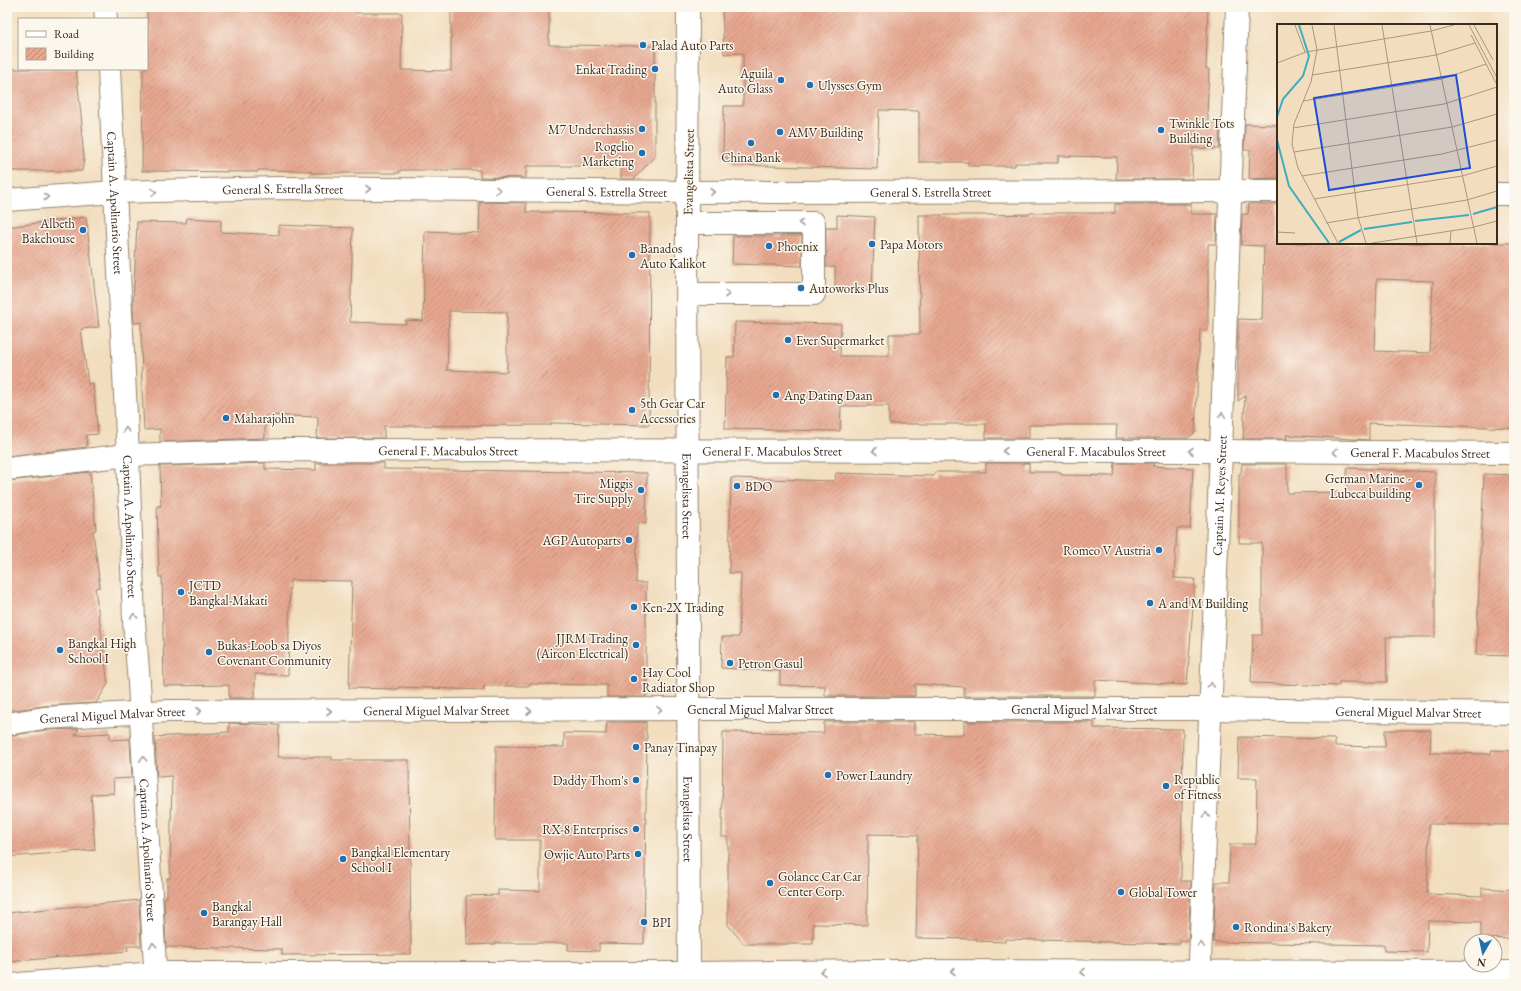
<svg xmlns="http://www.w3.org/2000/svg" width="1521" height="991" font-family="'EB Garamond',serif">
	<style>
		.building { fill: url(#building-hatch); fill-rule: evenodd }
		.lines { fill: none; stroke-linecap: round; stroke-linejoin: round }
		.minor-casing { stroke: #96846e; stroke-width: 24 }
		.major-casing { stroke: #96846e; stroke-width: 24 }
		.minor { stroke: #fff; stroke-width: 22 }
		.major { stroke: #fff; stroke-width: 22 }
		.oneway { stroke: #a79f9a }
		.poi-dot { fill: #1f6fb2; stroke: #fbf7ec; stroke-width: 1.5 }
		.labels { text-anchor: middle; stroke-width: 3; stroke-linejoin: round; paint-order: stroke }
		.poi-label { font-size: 13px; fill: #3b2a1e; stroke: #fbf7ec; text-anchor: start }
		.street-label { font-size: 13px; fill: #3b2a1e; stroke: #fbf7ec }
		.inset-river { fill: none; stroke: #40acbe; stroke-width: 2 }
		.inset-road { fill: none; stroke: #a9967f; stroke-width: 1 }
		.view { fill: #1d4ed8; fill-opacity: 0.15; stroke: #1d4ed8; stroke-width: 2 }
		.inset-edge { fill: none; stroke: #3b2a1e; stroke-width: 2 }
	</style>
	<defs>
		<pattern id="building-hatch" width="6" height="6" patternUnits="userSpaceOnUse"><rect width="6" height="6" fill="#e7a790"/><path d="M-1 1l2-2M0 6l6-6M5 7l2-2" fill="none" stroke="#bc8875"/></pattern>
	</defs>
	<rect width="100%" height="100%" fill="#fbf7ec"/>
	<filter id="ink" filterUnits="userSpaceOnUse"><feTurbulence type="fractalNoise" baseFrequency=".025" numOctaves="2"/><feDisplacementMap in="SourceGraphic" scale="8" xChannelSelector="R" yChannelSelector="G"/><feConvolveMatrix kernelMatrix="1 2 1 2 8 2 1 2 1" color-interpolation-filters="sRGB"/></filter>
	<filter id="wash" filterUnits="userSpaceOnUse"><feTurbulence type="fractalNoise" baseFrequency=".012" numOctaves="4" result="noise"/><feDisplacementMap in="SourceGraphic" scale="16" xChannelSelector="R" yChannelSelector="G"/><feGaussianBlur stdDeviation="0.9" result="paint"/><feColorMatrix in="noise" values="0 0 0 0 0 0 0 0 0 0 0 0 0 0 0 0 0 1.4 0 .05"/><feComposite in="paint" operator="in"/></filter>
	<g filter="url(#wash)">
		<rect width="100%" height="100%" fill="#f2debf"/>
		<g id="blocks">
			<g class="building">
				<polygon points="147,7 217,7 217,10 265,11 265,7 356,7 356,13 402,13 401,70 451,71 451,7 549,7 549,45 655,46 655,156 634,179 621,179 621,166 526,166 526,178 480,177 480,170 400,170 400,173 311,173 311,171 258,170 258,172 142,171 143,69 147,69"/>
				<polygon points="722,7 1208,7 1206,69 1209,69 1207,114 1208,114 1208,123 1220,123 1219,149 1193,148 1192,179 1116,179 1117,157 1058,156 1058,163 1015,163 1015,166 968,166 968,162 919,162 919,111 879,110 877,169 735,165 723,155 724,106 743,106 743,53 724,54"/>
				<polygon points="7,69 76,69 82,124 81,124 84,159 82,171 7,171"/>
				<polygon points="1245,124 1278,125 1278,178 1249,179 1250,150 1244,150"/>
				<path d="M480 202 526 203V212L650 213 649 425 551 423V425L384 426V438H317L318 417 265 415V438L160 442V429L144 430 142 389 141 322 134 323 133 309 137 222 186 223 187 218 221 220V232L279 235V225L353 228 350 322 406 324V320L423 321 425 231 479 233ZM449 311 507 312V372L447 370Z"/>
				<polygon points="1115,204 1191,204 1191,214 1217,214 1216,244 1208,244 1208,330 1200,330 1195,433 1188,438 1116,438 1117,425 1029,425 1029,438 986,438 986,424 889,424 889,406 841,406 840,431 725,429 727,357 734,357 735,322 841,324 840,356 889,356 889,334 920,334 919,215 987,215 1030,214 1030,213 1115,213"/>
				<path d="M1249 204H1278V243H1514V428L1369 423V440L1286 435 1287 439H1243L1245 396 1238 401V319L1262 320 1264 246 1241 245 1242 214H1248ZM1377 279 1433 281 1430 353 1375 351Z"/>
				<polygon points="837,215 875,217 872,291 835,290 835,267 826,267 826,228 837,228"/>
				<polygon points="86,217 99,327 81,329 88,384 93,383 98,434 86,435 87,447 7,456 7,227"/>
				<polygon points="733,236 802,236 802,266 732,264"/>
				<polygon points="265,463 265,469 316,470 316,463 384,463 384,469 647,473 646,524 637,523 636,583 646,583 646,697 607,697 607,685 529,684 529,686 484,686 484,690 398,687 398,689 349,688 352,581 290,580 288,675 255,674 255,698 229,698 229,685 164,686 162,577 159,577 157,506 161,506 160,466"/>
				<polygon points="986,463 1029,463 1029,472 1061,472 1061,475 1114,476 1115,463 1155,463 1152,466 1193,468 1190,528 1177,528 1174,578 1195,579 1187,685 1095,680 1095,696 964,696 964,687 915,684 915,696 825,696 825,686 780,685 780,671 721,668 722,637 739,637 741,573 729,573 731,478 835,481 836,473 934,476 935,472 986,472"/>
				<polygon points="1242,464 1287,464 1287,493 1347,492 1347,468 1435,472 1435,637 1386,637 1387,682 1339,682 1339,686 1251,683 1253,635 1262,635 1262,543 1239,543 1239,474 1241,474"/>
				<polygon points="90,472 96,530 93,531 100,587 95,588 108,684 96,703 43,706 7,711 7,481"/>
				<polygon points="1484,474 1514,475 1514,656 1476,655"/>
				<polygon points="607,722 646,722 646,735 647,735 644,944 599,943 599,951 568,950 568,943 496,943 496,944 467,945 466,896 498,895 498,890 540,891 540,840 495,840 496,746 564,747 564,733 606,734"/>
				<polygon points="824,722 914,722 914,734 964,735 964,722 1094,722 1094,728 1183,729 1181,881 1191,881 1188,941 1180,941 1180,944 1005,939 1005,942 977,941 977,939 916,938 918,835 868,834 867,925 813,924 813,944 744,944 728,925 728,837 722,837 723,732 824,733"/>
				<polygon points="229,723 279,725 278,757 332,757 332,760 409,760 411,954 282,955 282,949 166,947 164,898 167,897 167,878 170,878 172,776 157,777 155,737 229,732"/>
				<polygon points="79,729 75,735 110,733 110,740 130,739 132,778 113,779 114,793 91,794 95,850 7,857 7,736 45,730"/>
				<polygon points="1385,730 1431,730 1430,753 1491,754 1491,750 1514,751 1514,825 1429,824 1427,894 1482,896 1482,888 1514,890 1514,939 1481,938 1481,922 1428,921 1427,952 1384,951 1384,945 1213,942 1216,882 1229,882 1230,844 1256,844 1257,778 1238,778 1239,737 1335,739 1335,746 1385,747"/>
				<polygon points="139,900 141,946 127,946 128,951 7,962 7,913"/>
			</g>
		</g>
	</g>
	<g filter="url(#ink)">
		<use href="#blocks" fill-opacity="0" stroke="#96846e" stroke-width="1"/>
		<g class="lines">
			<defs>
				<g id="minor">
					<polyline points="105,7 106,19"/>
					<path id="s1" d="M109 69 128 455 134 621 139 683 156 984"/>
					<polyline points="1496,194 1514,194"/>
					<path id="s2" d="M7 200 115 192 278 188 688 192 1278 191"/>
					<polyline points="687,223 814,223 814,294 688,294"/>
					<path id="s3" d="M7 469 128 455 288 450 1221 451 1514 453"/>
					<path id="s4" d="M7 724 44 718 168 711 689 709H1209L1514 713"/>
					<polyline points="18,984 155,973 689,973 879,971 1514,972"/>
					<path id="s5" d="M1199 984 1221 451 1237 7"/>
				</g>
				<g id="major">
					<path id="s6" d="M688 7 687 223 689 984"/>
				</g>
			</defs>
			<use href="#minor" class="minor-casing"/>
			<use href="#major" class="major-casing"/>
			<use href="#minor" class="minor"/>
			<use href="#major" class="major"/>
		</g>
		<defs><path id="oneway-chevron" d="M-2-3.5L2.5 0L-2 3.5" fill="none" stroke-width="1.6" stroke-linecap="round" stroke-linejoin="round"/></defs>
		<g class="oneway">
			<use href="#oneway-chevron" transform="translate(368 189)"/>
			<use href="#oneway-chevron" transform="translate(498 190) rotate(1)"/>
			<use href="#oneway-chevron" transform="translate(154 192) rotate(-2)"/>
			<use href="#oneway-chevron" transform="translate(712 192)"/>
			<use href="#oneway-chevron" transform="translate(46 197) rotate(-4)"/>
			<use href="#oneway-chevron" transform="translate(801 223) rotate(180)"/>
			<use href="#oneway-chevron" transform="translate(727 294)"/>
			<use href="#oneway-chevron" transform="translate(1222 415) rotate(-88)"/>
			<use href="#oneway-chevron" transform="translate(126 430) rotate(-93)"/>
			<use href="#oneway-chevron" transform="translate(875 451) rotate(-180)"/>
			<use href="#oneway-chevron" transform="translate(1005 451) rotate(-180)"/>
			<use href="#oneway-chevron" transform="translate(1191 451) rotate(-180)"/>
			<use href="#oneway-chevron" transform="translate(1335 452) rotate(-180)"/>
			<use href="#oneway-chevron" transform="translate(134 616) rotate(-92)"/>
			<use href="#oneway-chevron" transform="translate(1211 685) rotate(-87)"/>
			<use href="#oneway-chevron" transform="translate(659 710) rotate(-1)"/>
			<use href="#oneway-chevron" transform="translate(199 711)"/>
			<use href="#oneway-chevron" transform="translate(329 711)"/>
			<use href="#oneway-chevron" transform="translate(529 711)"/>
			<use href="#oneway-chevron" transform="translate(143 759) rotate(-93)"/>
			<use href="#oneway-chevron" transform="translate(1206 815) rotate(-88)"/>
			<use href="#oneway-chevron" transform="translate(153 945) rotate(-93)"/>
			<use href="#oneway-chevron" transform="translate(1201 945) rotate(-88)"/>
			<use href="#oneway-chevron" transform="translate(953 971) rotate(-180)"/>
			<use href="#oneway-chevron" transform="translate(823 972) rotate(179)"/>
			<use href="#oneway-chevron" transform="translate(1083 972) rotate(-180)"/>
		</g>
	</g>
	<g class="poi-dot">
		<circle cx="643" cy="45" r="4"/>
		<circle cx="655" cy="69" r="4"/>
		<circle cx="781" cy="80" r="4"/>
		<circle cx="810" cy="85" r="4"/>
		<circle cx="642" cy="129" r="4"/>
		<circle cx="1161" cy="130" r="4"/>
		<circle cx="780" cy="132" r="4"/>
		<circle cx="751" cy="143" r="4"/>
		<circle cx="642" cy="153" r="4"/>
		<circle cx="83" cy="230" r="4"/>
		<circle cx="872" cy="244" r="4"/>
		<circle cx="769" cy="246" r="4"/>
		<circle cx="632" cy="255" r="4"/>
		<circle cx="801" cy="288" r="4"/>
		<circle cx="788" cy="340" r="4"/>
		<circle cx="776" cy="395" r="4"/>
		<circle cx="632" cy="410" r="4"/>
		<circle cx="226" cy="418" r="4"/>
		<circle cx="1419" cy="485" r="4"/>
		<circle cx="737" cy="486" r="4"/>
		<circle cx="641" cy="490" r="4"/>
		<circle cx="629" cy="540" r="4"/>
		<circle cx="1159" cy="550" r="4"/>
		<circle cx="181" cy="592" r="4"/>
		<circle cx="1150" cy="603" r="4"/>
		<circle cx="634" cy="607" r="4"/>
		<circle cx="636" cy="645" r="4"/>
		<circle cx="60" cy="650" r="4"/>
		<circle cx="209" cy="652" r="4"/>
		<circle cx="730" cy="663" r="4"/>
		<circle cx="634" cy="679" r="4"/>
		<circle cx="636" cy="747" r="4"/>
		<circle cx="828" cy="775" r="4"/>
		<circle cx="636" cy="780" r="4"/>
		<circle cx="1166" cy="786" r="4"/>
		<circle cx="636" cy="829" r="4"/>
		<circle cx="638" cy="854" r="4"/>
		<circle cx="343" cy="859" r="4"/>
		<circle cx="770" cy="883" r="4"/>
		<circle cx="1121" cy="892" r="4"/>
		<circle cx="204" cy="913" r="4"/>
		<circle cx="644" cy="922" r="4"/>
		<circle cx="1236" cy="927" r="4"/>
	</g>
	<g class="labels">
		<g class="poi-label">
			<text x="651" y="50">Palad Auto Parts</text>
			<text x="647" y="74" text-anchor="end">Enkat Trading</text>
			<text x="773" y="78" text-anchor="end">Aguila<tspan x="773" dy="15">Auto Glass</tspan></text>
			<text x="818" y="90">Ulysses Gym</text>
			<text x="1169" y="128">Twinkle Tots<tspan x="1169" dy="15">Building</tspan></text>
			<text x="634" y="134" text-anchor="end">M7 Underchassis</text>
			<text x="788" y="137">AMV Building</text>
			<text x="634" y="151" text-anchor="end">Rogelio<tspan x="634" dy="15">Marketing</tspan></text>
			<text x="751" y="162" text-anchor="middle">China Bank</text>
			<text x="75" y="228" text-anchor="end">Albeth<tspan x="75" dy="15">Bakehouse</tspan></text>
			<text x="880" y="249">Papa Motors</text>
			<text x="777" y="251">Phoenix</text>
			<text x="640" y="253">Banados<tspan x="640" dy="15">Auto Kalikot</tspan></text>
			<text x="809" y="293">Autoworks Plus</text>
			<text x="796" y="345">Ever Supermarket</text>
			<text x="784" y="400">Ang Dating Daan</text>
			<text x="640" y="408">5th Gear Car<tspan x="640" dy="15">Accessories</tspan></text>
			<text x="234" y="423">Maharajohn</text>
			<text x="1411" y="483" text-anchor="end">German Marine -<tspan x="1411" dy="15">Lubeca building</tspan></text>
			<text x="633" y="488" text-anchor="end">Miggis<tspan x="633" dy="15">Tire Supply</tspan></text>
			<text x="745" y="491">BDO</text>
			<text x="621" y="545" text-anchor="end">AGP Autoparts</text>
			<text x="1151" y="555" text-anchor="end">Romeo V Austria</text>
			<text x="189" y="590">JCTD<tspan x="189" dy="15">Bangkal-Makati</tspan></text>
			<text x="1158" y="608">A and M Building</text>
			<text x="642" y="612">Ken-2X Trading</text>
			<text x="628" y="643" text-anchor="end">JJRM Trading<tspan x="628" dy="15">(Aircon Electrical)</tspan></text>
			<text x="68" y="648">Bangkal High<tspan x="68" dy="15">School Ⅰ</tspan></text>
			<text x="217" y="650">Bukas-Loob sa Diyos<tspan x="217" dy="15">Covenant Community</tspan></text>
			<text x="738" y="668">Petron Gasul</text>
			<text x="642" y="677">Hay Cool<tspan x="642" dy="15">Radiator Shop</tspan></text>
			<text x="644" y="752">Panay Tinapay</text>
			<text x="836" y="780">Power Laundry</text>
			<text x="1174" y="784">Republic<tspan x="1174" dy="15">of Fitness</tspan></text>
			<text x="628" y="785" text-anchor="end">Daddy Thom's</text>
			<text x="628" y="834" text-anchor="end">RX-8 Enterprises</text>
			<text x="351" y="857">Bangkal Elementary<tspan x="351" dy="15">School Ⅰ</tspan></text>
			<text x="630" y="859" text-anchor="end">Owjie Auto Parts</text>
			<text x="778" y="881">Golance Car Car<tspan x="778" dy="15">Center Corp.</tspan></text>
			<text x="1129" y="897">Global Tower</text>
			<text x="212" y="911">Bangkal<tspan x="212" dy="15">Barangay Hall</tspan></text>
			<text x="652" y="927">BPI</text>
			<text x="1244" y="932">Rondina's Bakery</text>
		</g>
		<g class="street-label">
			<text transform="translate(688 172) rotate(-89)" y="5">Evangelista Street</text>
			<text dy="5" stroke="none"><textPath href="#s2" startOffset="276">General S. Estrella Street</textPath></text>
			<text dy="5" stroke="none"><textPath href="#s2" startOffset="600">General S. Estrella Street</textPath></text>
			<text dy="5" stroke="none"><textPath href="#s2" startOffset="924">General S. Estrella Street</textPath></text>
			<text dy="5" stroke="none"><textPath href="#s1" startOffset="134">Captain A. Apolinario Street</textPath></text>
			<text dy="5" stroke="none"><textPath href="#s3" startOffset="442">General F. Macabulos Street</textPath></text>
			<text dy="5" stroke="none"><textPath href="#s3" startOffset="766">General F. Macabulos Street</textPath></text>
			<text dy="5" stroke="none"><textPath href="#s3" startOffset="1090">General F. Macabulos Street</textPath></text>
			<text dy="5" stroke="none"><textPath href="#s3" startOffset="1414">General F. Macabulos Street</textPath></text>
			<text dy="5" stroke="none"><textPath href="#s6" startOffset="489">Evangelista Street</textPath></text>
			<text dy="5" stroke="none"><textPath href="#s5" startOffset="489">Captain M. Reyes Street</textPath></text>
			<text dy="5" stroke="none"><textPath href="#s1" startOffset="458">Captain A. Apolinario Street</textPath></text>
			<text dy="5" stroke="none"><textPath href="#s4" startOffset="754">General Miguel Malvar Street</textPath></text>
			<text dy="5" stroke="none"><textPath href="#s4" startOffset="1078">General Miguel Malvar Street</textPath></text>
			<text dy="5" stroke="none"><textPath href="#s4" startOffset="430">General Miguel Malvar Street</textPath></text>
			<text dy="5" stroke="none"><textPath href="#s4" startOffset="1402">General Miguel Malvar Street</textPath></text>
			<text dy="5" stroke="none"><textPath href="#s4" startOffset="106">General Miguel Malvar Street</textPath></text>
			<text dy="5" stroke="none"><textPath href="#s6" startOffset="812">Evangelista Street</textPath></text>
			<text dy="5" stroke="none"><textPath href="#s1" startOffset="782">Captain A. Apolinario Street</textPath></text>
		</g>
	</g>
	<g transform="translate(1277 24)">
		<rect width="220" height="220" fill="#f2debf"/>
		<path class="inset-river" d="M0 93 6 75 26 52 32 32 22 1M0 116 12 162 52 219M196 190 220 183M138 197 192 191M87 205 135 198M62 218 84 206"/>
		<path class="inset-road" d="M18 1 28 28M35 1 40 26 34 58 17 100 15 120 21 144 61 219M57 1 81 193 89 219M105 1 140 219M153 1 200 219M192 1 220 54M197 1 216 36M194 11 220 61M0 39 29 28 154 7 177 1M35 51 159 31 198 19M26 77 165 55 209 40M16 104 167 80 220 63M17 128 175 103 220 90M25 152 165 130 220 116M37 175 185 152 220 142M49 199 190 176 220 167M0 208 18 209M95 219 193 204 220 197M173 219 174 207"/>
		<path class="view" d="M179 51 193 144 52 166 37 74Z"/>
		<rect width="220" height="220" class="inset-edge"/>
	</g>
	<rect width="1521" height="991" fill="none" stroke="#fbf7ec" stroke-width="24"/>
	<rect x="18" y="18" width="130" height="52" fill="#fbf7ec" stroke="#aea59a"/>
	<rect x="26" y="31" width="20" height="6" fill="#ffffff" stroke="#aea59a"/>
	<text x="54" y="38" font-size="12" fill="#3b2a1e">Road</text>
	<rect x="26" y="48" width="20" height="12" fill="url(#building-hatch)" stroke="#aea59a"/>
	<text x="54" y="58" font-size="12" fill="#3b2a1e">Building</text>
	<g transform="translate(1483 953) rotate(189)"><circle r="19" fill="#fbf7ec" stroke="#aea59a"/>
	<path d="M0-3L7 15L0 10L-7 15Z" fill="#1f6fb2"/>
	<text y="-6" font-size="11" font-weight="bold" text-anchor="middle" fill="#3b2a1e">N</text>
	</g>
</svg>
